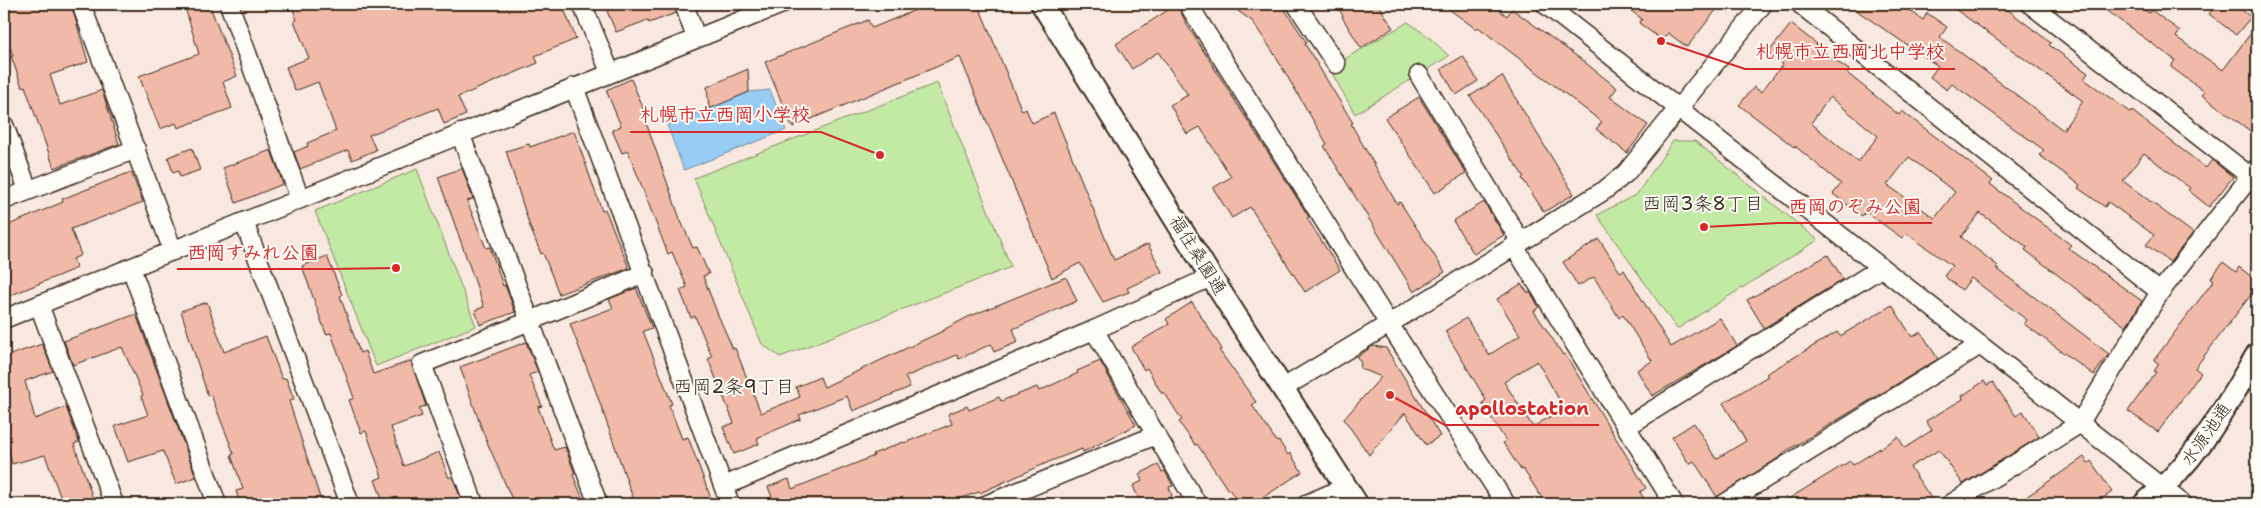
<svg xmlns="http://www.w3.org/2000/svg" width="2261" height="508" font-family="'Shantell Sans','Klee One',sans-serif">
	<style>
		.green { fill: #c3eaa5; stroke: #7f8a62 }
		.water { fill: #97cdf5; stroke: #728c9f }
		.building { fill: #f1b9a7; stroke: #3b2a1e; fill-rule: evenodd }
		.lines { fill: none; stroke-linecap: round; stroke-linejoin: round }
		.minor-casing { stroke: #3b2a1e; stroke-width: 21 }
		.tertiary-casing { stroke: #3b2a1e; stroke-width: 25 }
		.minor { stroke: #fdfcf7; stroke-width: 18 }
		.tertiary { stroke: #fdfcf7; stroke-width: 21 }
		.labels { text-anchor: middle; stroke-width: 4; stroke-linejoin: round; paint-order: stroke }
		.street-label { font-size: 18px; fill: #3b2a1e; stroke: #fdfcf7 }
		.neighbourhood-label { font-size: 19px; fill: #3b2a1e; stroke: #fdfcf7 }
		.leader { fill: none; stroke: #d62828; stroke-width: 2 }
		.callout-dot { fill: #d62828; stroke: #fdfcf7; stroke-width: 2 }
		.callout-label { font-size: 19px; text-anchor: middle; font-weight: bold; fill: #d62828; stroke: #fdfcf7; stroke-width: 4; stroke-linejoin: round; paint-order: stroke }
	</style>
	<rect width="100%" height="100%" fill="#f9e8df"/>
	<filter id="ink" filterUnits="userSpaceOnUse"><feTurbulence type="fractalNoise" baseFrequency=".02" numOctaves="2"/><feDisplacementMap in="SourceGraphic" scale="10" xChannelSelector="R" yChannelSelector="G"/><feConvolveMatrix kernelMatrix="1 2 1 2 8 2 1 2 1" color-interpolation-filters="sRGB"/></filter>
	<g filter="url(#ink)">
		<g class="green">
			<polygon points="1408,22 1430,38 1449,56 1355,114 1329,68"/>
			<polygon points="937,83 1011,267 780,357 762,344 694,178"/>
			<polygon points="1673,141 1695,141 1818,240 1677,329 1597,215 1637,194"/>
			<polygon points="417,169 476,326 376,366 315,211"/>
		</g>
		<polygon class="water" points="770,90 786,130 684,170 667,125 749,92"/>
		<g class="building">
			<polygon points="14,4 71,4 88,62 50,75 60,105 102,90 119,144 54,168 25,86 22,87 11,56 13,56 4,29 4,7"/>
			<polygon points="184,4 209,4 237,76 223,82 232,108 178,128 176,123 160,129 139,76 199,54"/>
			<polygon points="291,4 562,4 576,39 535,56 538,63 458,97 466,115 444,124 438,108 369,135 376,150 352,160 348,150 300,169 294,152 308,146 307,143 336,131 318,82 295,91 286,67 309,58 294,21 297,20"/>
			<polygon points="604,4 674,4 676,13 649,23 648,20 616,32"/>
			<polygon points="930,4 978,4 1022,111 1026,109 1032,123 1054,113 1114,260 1148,244 1162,272 1127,288 1129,292 1103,302 1080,263 1052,278 960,57 792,127 765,62 868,20 872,28"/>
			<polygon points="1177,4 1187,25 1309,217 1307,218 1340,270 1305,292 1250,207 1232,218 1213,188 1231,177 1200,127 1187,134 1170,105 1188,95 1158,52 1132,69 1116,44"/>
			<polygon points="1228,4 1281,4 1307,43 1305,44 1353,123 1351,124 1397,204 1400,202 1445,272 1414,292 1324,146 1327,144 1273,52 1252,21"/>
			<polygon points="1336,4 1378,4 1393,28 1361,48 1342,17 1343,16"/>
			<polygon points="1442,4 1492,4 1507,16 1512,9 1582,60 1617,88 1610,97 1648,125 1627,153 1596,129 1602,122 1478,27 1476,29"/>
			<polygon points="1622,4 1721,4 1687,47 1668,33 1662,40 1639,23 1642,19"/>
			<polygon points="1847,4 1901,4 1923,20 1927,13 1947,27 1940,37 2063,130 2083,101 1948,4 2000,4 2051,43 2049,45 2088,73 2084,79 2131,113 2132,111 2206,168 2212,160 2233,177 2209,207 2188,190 2190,188 2144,153 2123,181 2193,233 2170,262 2146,245 2154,235 2108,202 2105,207 2078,188 2080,185 2039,155 2044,150 1952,84 1947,90 1930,77 1938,66"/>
			<polygon points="2097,4 2136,4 2149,13 2151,10 2180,31 2176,37 2223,70 2257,25 2257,136 2202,95 2205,92 2171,67 2175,60"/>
			<polygon points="2217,4 2234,4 2251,17 2236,35 2209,14"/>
			<path d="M1791 24 1817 44 1815 46 1849 70 1847 73 1899 115 1902 111 1993 181 1990 184 2071 245 2068 248 2142 301 2126 327 2025 250 2027 247 1980 213 1961 237 1998 266 1996 268 2109 354 2094 375 2024 324 2027 320 1971 278 1962 290 1944 276 1952 266 1906 233 1902 238 1866 212 1862 216 1833 194 1841 184 1795 146 1794 147 1739 105 1754 87 1761 92 1783 64 1768 53ZM1830 97 1878 136 1858 162 1811 123ZM1909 157 1955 192 1935 218 1887 185Z"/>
			<polygon points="1463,56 1478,81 1456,95 1441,69"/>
			<polygon points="748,69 749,92 709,109 707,87"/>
			<polygon points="1502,76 1574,194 1544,212 1522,178 1524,177 1470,96"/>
			<polygon points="631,79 644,110 642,111 680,219 693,248 697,247 709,274 703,276 718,315 733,349 735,348 761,413 800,397 796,387 820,377 824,387 945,330 945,329 968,317 1066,277 1077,301 1013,329 1018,342 994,352 991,344 959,359 957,355 905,377 910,387 853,411 847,396 799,415 801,419 757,438 759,444 734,454 723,427 734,423 708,359 712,357 695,316 691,318 680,290 687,287 672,252 668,254 628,151 622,153 612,130 621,126 606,90"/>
			<polygon points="1419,97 1466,173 1435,193 1385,118"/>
			<polygon points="574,131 602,211 605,209 629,268 559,294 543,253 541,254 530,227 506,151 529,144 530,147"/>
			<polygon points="192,148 200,170 180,177 178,171 173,173 168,157"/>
			<polygon points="271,150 283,184 236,203 223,168"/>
			<polygon points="462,168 473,199 467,201 486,248 490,247 503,286 505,285 515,312 480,325 475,310 484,307 438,177"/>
			<polygon points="131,172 143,202 71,229 81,255 73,259 77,268 9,296 4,283 4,227 63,202 62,199"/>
			<polygon points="1484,202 1504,235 1474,254 1453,221"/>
			<polygon points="1599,239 1620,272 1624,270 1671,347 1720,318 1737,346 1652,396 1637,370 1652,361 1623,315 1619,318 1594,277 1578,286 1563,262"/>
			<polygon points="1828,255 1843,279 1764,328 1747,300"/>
			<polygon points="327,256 342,295 340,296 360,353 365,351 373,374 411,361 426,406 419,408 422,416 391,427 404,466 439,452 449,478 452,476 463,504 384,504 375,480 382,477 366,431 361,433 349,400 354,398 331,333 326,334 302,266"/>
			<polygon points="2223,262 2236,272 2239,267 2257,281 2257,287 2195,368 2201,373 2158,432 2128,411 2156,372 2154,371 2159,364 2154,360 2214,280 2211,278"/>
			<path d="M1521 284 1528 293 1530 292 1539 307 1534 311 1563 355 1565 354 1646 488 1640 492 1647 504H1546L1523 469 1521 470 1503 443 1506 441 1482 403 1486 400 1445 331 1466 318 1489 355 1520 335 1497 299ZM1537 361 1564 408 1533 427 1504 382Z"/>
			<polygon points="636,288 652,328 643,331 672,404 669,405 682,439 688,437 713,504 635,504 595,389 570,324 613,308 609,299"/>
			<polygon points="207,302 224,352 266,336 282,379 286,378 294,399 289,401 322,504 240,504 236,491 243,489 231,455 234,454 211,395 208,396 181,311"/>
			<polygon points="1192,302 1222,349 1219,350 1256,402 1252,405 1277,442 1279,441 1288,455 1290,453 1302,472 1253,504 1239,504 1229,489 1228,490 1197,444 1195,445 1179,422 1182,420 1164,392 1162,394 1147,368 1144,370 1131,347 1169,324 1166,319"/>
			<polygon points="1892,305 1912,337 1921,332 1938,359 1783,453 1783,455 1717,497 1694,461 1689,464 1672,437 1694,423 1716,459 1746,441 1723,403 1768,376 1766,374 1837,332 1840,336"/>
			<polygon points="136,314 196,477 176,484 163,451 128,462 115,426 148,415 141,396 143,395 122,347 73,365 64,341"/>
			<polygon points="526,342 538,372 529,375 542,406 538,407 554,450 565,447 575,474 573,475 585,504 514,504 484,435 460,367"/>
			<polygon points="42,344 53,371 25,381 35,419 66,407 79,442 74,444 95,504 63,504 45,455 12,464 4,432 4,357"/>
			<polygon points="1373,346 1386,348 1440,436 1426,445 1405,413 1369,455 1344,419 1381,377 1360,368 1361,363 1357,357"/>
			<polygon points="1100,361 1136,425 1083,452 1082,449 1051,461 980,493 979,492 945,504 858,504 856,498 840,504 756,504 772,497 768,487 789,479 792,489 874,456 873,454 903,442 904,443 952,424 948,414 967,406 969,410 999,397 1001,401 1037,387 1039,391 1078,373 1077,371"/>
			<polygon points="1984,381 1987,385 1993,382 2016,416 2023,411 2039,437 1963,484 1939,450 1910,467 1935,504 1780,504 1850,461 1853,465 1898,437 1905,448 1932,430 1926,421 1963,399 1962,396"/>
			<polygon points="2084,457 2088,463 2091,461 2112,492 2094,504 2016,504"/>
			<polygon points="1158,465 1162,472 1165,471 1173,486 1169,487 1172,496 1170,498 1173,504 1141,504 1133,486 1142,481 1139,474"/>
		</g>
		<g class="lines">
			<defs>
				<g id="minor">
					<polyline points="81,4 173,251"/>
					<polyline points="229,4 300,199"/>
					<polyline points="582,4 610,72"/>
					<polyline points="684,4 696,38"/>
					<polyline points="1188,4 1389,324 1506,504"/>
					<polyline points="1296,4 1336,64"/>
					<polyline points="1545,4 2183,504"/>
					<polyline points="1800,4 2160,292"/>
					<polyline points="2030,4 2251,177"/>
					<polyline points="1419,75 1521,242"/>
					<polyline points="574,87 730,504"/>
					<polyline points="4,125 28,190"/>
					<polyline points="460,133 598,504"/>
					<polyline points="4,200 136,149"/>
					<polyline points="244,222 350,504"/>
					<polyline points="1514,246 1674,504"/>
					<polyline points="131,268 217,504"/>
					<polyline points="39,305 114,504"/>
					<polyline points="4,319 782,4"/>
					<polyline points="1094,330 1197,504"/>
					<polyline points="1283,388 1389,324 1605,190 1626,173 1763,4"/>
					<polyline points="1626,427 1881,268"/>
					<polyline points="724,486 1094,330 1211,277"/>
					<polyline points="474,504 422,364 530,321 645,273"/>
					<polyline points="988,504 1156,435"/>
					<polyline points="1307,504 1346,487"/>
					<polyline points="1724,504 1980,345"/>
					<polyline points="1951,504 2079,424 2160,292 2257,168"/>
				</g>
				<g id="tertiary">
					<polyline points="1042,4 1211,277 1357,504"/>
					<path d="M2144 504C2196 462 2224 410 2257 354"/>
				</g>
			</defs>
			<use href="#minor" class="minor-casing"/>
			<use href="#tertiary" class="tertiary-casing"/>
			<use href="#minor" class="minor"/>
			<use href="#tertiary" class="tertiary"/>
		</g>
	</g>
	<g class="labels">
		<g class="street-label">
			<text transform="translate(1198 255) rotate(58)" y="6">福住桑園通</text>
			<text transform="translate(2206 434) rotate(-55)" y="6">水源池通</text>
		</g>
		<g class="neighbourhood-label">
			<text x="1703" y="210">西岡3条8丁目</text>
			<text x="734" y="393">西岡2条9丁目</text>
		</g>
	</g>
	<path class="leader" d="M1661 41L1745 69H1955M880 155L821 132H630M1704 227L1779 223H1932M396 268L330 269H177M1390 395L1445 425H1599"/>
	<g class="callout-dot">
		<circle cx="1661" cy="41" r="5"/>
		<circle cx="880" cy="155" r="5"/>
		<circle cx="1704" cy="227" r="5"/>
		<circle cx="396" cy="268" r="5"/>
		<circle cx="1390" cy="395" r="5"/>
	</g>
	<g class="callout-label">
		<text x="1850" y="58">札幌市立西岡北中学校</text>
		<text x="725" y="121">札幌市立西岡小学校</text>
		<text x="1855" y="213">西岡のぞみ公園</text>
		<text x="253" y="259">西岡すみれ公園</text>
		<text x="1522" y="415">apollostation</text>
	</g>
	<rect width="2261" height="508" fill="none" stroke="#fdfcf7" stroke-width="20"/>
	<rect x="10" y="10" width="2241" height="488" fill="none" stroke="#3b2a1e" stroke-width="2" filter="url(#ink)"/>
</svg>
